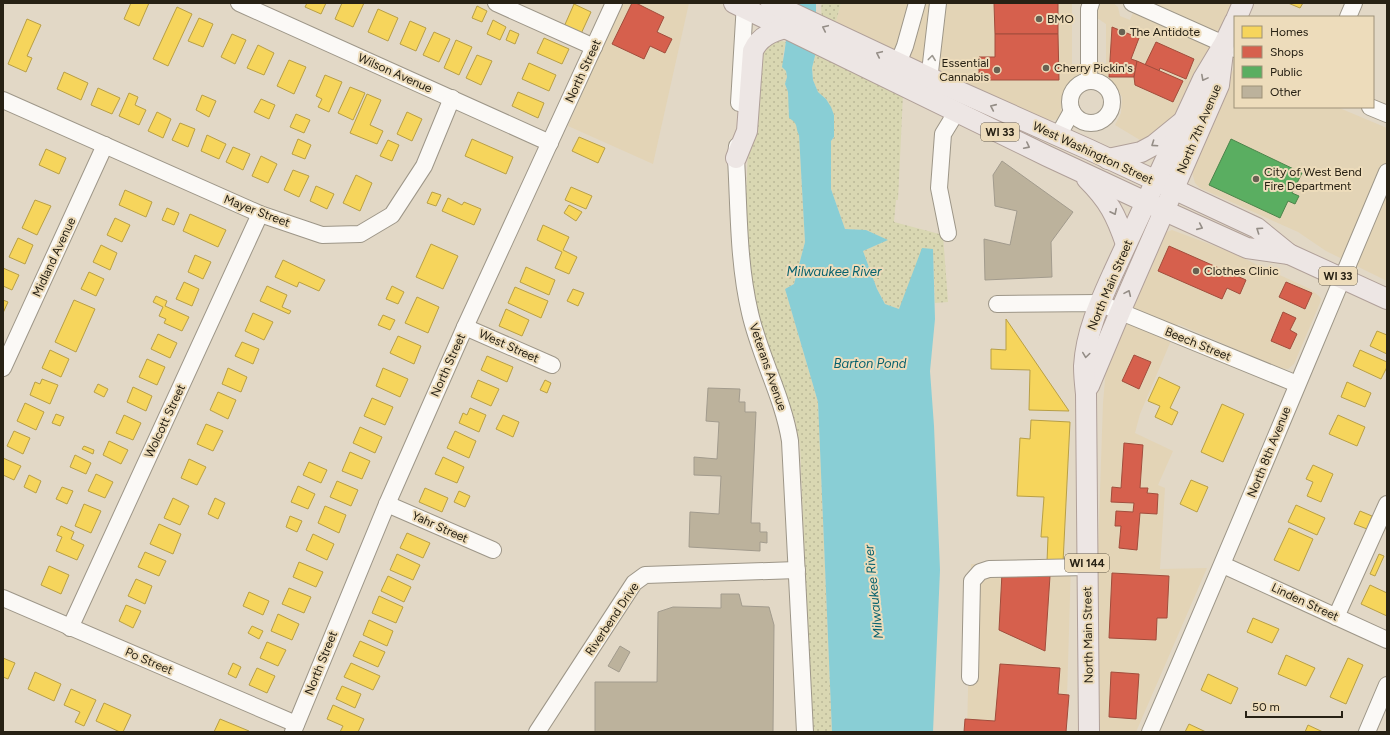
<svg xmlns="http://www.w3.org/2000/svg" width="1390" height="735" font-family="Figtree,sans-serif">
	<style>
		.built { fill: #e3d4b6 }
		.grass { fill: url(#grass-dots) }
		.water { fill: #89ced5 }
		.homes { fill: #f6d55c; stroke: #b89f46 }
		.shops { fill: #d6604d; stroke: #a24d3c }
		.public { fill: #5aae61; stroke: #4b844a }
		.building { fill: #bcb29c; stroke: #a29b8d }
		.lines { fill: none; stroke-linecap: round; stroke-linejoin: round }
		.minor-casing { stroke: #9d9688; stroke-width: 18 }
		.major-casing { stroke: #b0a099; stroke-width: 22 }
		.minor { stroke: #fbf9f6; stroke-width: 16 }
		.major { stroke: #ede6e4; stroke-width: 20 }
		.oneway { stroke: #948d86 }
		.oneway2 { stroke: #9c9890 }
		.poi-dot { fill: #686152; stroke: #eddcbb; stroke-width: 1.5 }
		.labels { text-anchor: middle; stroke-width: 4; stroke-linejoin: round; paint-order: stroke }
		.shield { fill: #eddcbb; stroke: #625946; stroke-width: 1 }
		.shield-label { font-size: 11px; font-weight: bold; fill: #272114 }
		.poi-label { font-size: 12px; fill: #272114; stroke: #eddcbb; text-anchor: start }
		.street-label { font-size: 12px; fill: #272114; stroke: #eddcbb }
		.water-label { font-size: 13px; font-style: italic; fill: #06616e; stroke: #eddcbb }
	</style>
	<defs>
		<pattern id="grass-dots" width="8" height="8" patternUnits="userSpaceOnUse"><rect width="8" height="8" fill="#d9d7b2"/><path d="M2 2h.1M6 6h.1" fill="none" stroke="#bab898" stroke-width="1.8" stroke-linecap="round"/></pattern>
	</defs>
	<rect width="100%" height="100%" fill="#e2d8c6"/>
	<g class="built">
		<polygon points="622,3 689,3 653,164 568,126"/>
		<polygon points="841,3 1073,3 1072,4 1072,71 1079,68 1081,70 1081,73 1073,80 1063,94 1061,109 1062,113 1060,119 1048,121 835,25"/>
		<polygon points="1102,3 1113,3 1118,7 1120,16 1130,20 1137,3 1234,3 1181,110 1145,143 1115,125 1121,113 1122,97 1115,86 1098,75 1097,71 1099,67 1106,63 1106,24 1097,18 1096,12 1098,6"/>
		<polygon points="1234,69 1235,69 1235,107 1337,107 1387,128 1387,281 1326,251 1298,232 1200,188 1195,183 1192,172 1230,75"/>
		<polygon points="1172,230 1228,251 1310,289 1319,296 1321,299 1320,303 1294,364 1288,369 1279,368 1178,324 1140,414 1135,433 1173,451 1158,485 1165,488 1160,569 1207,568 1136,732 1097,732 1098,551 1103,403 1106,368 1164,233"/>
		<polygon points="1071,562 1066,732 967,732 971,564 1069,564"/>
	</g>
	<g class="grass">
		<polygon points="822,3 841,3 835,25 822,19 821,7"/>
		<polygon points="782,41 786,42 783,56 787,77 785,84 788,92 788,98 790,104 788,111 797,126 799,135 805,242 794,284 785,289 818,402 832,732 812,732 800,445 795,420 771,359 766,341 755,301 748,263 745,221 748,149 763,48 773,42"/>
		<polygon points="816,52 903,94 898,200 896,200 894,222 943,235 948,302 935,303 933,249 899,309 885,304 877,289 863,251 887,240 866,230 845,229 831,189 831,141 834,137 834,115 826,99 818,92 813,80 812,68"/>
	</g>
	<path class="water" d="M791 3H816V52L812 68 813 80 818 92 826 99 831 107 834 115V137L831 141V189L845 229 866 230 888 240 863 251 877 289 885 304 899 309 922 248 933 249 935 319 930 371 934 426 940 570 933 732H832L818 402 785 289 794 284 805 242 799 135C795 127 799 124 789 118L788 92 785 84 787 77 786 71 782 67 785 48Z"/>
	<g class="homes">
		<polygon points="131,3 149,3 139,26 124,19"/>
		<polygon points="307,3 326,3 321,14 305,7"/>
		<polygon points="342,3 364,3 353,27 335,19"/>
		<polygon points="1288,3 1303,3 1300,8"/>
		<polygon points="574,4 591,12 580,36 563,29"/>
		<polygon points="477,6 487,11 482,22 472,18"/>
		<polygon points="177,7 192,14 168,66 153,59"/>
		<polygon points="378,9 398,18 388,41 368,32"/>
		<polygon points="199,18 213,24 203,47 188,41"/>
		<polygon points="27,19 41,25 27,56 32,58 26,72 8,64"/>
		<polygon points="493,20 506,27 500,40 487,34"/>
		<polygon points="410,21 426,28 416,51 400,44"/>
		<polygon points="510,30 519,34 515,44 506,40"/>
		<polygon points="434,32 450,39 439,62 423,55"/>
		<polygon points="232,34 246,40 235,64 221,57"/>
		<polygon points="544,38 569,49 562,64 537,53"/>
		<polygon points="456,40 472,47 459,75 444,68"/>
		<polygon points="258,45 274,53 264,75 247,68"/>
		<polygon points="477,55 492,61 481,85 466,78"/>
		<polygon points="289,60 306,67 294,94 277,86"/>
		<polygon points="529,63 556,75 549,91 522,79"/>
		<polygon points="64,72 88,83 81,100 57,89"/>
		<polygon points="325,75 342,82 329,112 318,107 322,99 316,96"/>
		<polygon points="350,87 365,93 353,120 338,113"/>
		<polygon points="98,88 120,98 112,114 91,105"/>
		<polygon points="518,92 544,103 538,118 512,106"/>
		<polygon points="129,93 138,97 135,105 146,110 139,125 119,116"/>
		<polygon points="367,94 381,100 370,125 383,131 377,144 350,133"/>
		<polygon points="202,95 216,101 209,117 196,110"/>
		<polygon points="261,99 275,105 269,119 254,112"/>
		<polygon points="157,112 171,119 163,138 148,131"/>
		<polygon points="407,112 422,119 412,141 397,134"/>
		<polygon points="296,114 310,120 304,133 290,127"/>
		<polygon points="180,123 195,129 188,147 172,140"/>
		<polygon points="207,135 226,144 219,159 201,151"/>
		<polygon points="579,137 605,148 598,163 572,151"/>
		<polygon points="298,139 311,145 305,159 292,154"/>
		<polygon points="472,139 513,157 506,174 465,156"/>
		<polygon points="388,140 399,145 392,161 380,156"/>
		<polygon points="233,147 250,154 243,170 226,162"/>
		<polygon points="46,149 66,158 59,174 39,165"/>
		<polygon points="261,156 277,164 268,183 252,176"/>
		<polygon points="293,170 309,176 299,197 284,190"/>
		<polygon points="356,175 372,183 360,211 343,203"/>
		<polygon points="316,186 334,194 327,209 310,201"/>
		<polygon points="571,187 592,196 586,209 565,200"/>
		<polygon points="125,190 152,202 146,217 119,205"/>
		<polygon points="432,192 441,195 436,206 427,203"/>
		<polygon points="448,198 462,205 464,202 481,209 474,225 442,211"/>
		<polygon points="35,200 51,206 37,235 22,228"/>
		<polygon points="569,205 582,212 576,221 564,213"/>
		<polygon points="167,208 179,213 174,225 162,220"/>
		<polygon points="190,214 226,230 218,247 183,231"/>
		<polygon points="115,218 130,225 122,242 107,235"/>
		<polygon points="543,225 569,237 563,250 577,257 569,274 555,268 562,252 537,240"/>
		<polygon points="18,238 33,245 25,264 9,257"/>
		<polygon points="431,244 458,256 443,289 416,277"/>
		<polygon points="101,245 117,253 110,270 93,262"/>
		<polygon points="195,255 211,262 203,279 188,272"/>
		<polygon points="283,260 325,280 319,291 299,282 297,287 275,277"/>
		<polygon points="526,267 555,280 549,295 520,282"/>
		<polygon points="3,268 19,275 12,290 3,286"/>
		<polygon points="89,272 104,279 96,296 81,289"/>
		<polygon points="184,282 199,289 192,306 176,299"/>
		<polygon points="267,286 287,295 282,307 291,311 289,314 260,301"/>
		<polygon points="392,286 404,292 398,304 386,299"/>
		<polygon points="515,287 548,301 541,318 508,303"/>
		<polygon points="573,289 584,293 578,306 567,301"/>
		<polygon points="156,296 167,301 165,306 189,317 182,331 164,323 166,319 159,316 163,307 153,302"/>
		<polygon points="417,297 439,307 428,333 405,323"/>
		<polygon points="3,300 8,302 3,313"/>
		<polygon points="74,300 95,309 76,352 55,342"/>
		<polygon points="506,309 529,320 522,336 499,326"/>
		<polygon points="253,313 273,322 264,340 245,331"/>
		<polygon points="383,315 395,320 390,330 378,325"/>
		<polygon points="1006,319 1069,411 1029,410 1030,370 991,369 991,349 1006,350"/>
		<polygon points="1377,331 1387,335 1387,354 1370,346"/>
		<polygon points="158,334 177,343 170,358 151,349"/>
		<polygon points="398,336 421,346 414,364 390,353"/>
		<polygon points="242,342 259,349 253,364 235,356"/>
		<polygon points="50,350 69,359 61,377 42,368"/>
		<polygon points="1360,350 1387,362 1387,367 1381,379 1353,366"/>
		<polygon points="487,356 513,367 507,382 481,370"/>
		<polygon points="147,359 165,367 157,385 139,377"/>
		<polygon points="228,368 247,377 241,392 222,384"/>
		<polygon points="383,368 408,379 400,397 376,386"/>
		<polygon points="1159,377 1180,387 1170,408 1178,412 1172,425 1155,417 1160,406 1148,401"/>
		<polygon points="42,379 58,385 50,404 30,395 35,382 40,384"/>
		<polygon points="478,380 499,389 491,406 471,397"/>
		<polygon points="545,380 551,383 547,393 540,390"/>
		<polygon points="1347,382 1371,393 1365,407 1341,397"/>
		<polygon points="98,384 108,389 104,397 94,392"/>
		<polygon points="133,387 152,396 146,411 127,402"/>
		<polygon points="218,392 236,400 228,419 210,410"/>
		<polygon points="372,398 393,407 385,425 364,416"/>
		<polygon points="25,403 44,412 36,430 17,421"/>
		<polygon points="1222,404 1244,414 1223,462 1201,452"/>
		<polygon points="470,408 486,415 479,432 459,423 463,413 467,415"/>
		<polygon points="56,414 64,417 60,426 52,423"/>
		<polygon points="124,415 141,423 133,440 116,433"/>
		<polygon points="503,415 519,422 513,437 496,429"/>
		<polygon points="1338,415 1365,427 1357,446 1329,434"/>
		<polygon points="1031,420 1070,422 1063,563 1047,562 1048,537 1041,537 1044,497 1017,496 1020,438 1030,439"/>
		<polygon points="206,424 223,431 213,451 197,444"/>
		<polygon points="360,427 382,437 375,453 353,443"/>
		<polygon points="14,431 30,438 23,454 7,446"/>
		<polygon points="455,431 476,441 469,458 447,448"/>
		<polygon points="109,441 128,450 121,464 103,455"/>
		<polygon points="84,446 94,450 93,454 82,449"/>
		<polygon points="350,452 370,461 362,479 342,471"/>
		<polygon points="75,455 91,463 86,474 70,467"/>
		<polygon points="443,457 464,467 457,483 435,474"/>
		<polygon points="3,458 21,466 14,480 3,475"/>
		<polygon points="189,459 206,467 197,485 181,478"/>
		<polygon points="309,462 327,470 321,483 303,475"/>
		<polygon points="1313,465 1333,474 1321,502 1307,496 1313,482 1306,479"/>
		<polygon points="96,474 113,482 105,498 88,491"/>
		<polygon points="29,475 41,481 36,493 24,487"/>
		<polygon points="1191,480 1208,487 1197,512 1180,504"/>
		<polygon points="337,481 358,490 351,506 330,497"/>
		<polygon points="298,486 315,494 308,509 291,502"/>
		<polygon points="62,487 73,491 67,504 56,499"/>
		<polygon points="425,488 448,498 442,512 419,502"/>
		<polygon points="459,491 470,496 465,507 454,502"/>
		<polygon points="173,498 189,506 180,525 164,518"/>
		<polygon points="215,498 225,503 218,519 208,514"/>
		<polygon points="84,504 101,511 91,533 75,526"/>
		<polygon points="1296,505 1325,518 1317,535 1288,522"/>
		<polygon points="325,506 346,515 339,533 318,523"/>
		<polygon points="1360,511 1372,516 1367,529 1354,524"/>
		<polygon points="290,516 302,521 297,532 286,527"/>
		<polygon points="159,524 181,534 173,554 150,544"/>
		<polygon points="61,526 74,532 71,539 84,545 77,560 56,551 62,537 57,535"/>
		<polygon points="1289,528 1313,539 1299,571 1274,560"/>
		<polygon points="407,533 430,543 423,558 400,548"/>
		<polygon points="313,534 334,544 327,560 306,550"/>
		<polygon points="145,552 166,561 159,576 138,567"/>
		<polygon points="397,554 420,565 413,580 390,570"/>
		<polygon points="1379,554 1384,556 1375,576 1370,574"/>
		<polygon points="299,562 323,572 316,587 293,577"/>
		<polygon points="49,566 69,575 61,594 41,585"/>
		<polygon points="388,576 411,587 404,602 381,591"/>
		<polygon points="136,579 152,586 145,604 128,596"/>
		<polygon points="1370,585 1387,593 1387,616 1361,604"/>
		<polygon points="289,588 311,597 304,613 282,604"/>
		<polygon points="249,592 269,601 263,615 243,606"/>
		<polygon points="379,596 403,607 396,623 372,613"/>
		<polygon points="126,605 141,611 133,628 119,621"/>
		<polygon points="278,614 299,624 292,640 271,631"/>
		<polygon points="1253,618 1279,629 1272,643 1247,632"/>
		<polygon points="369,620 393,631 387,646 363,635"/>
		<polygon points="252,626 263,631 259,639 248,633"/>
		<polygon points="360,641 385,652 378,667 353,656"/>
		<polygon points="267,642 286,650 278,666 260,658"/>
		<polygon points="1286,655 1315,668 1306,686 1278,674"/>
		<polygon points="3,658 15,663 8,679 3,677"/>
		<polygon points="1348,658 1363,665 1346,704 1330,697"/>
		<polygon points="233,663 241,667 236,678 228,674"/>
		<polygon points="351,663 380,676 373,690 344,677"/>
		<polygon points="257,668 275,676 267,693 249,685"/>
		<polygon points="35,672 61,684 54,701 28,689"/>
		<polygon points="1208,674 1238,688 1231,704 1201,690"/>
		<polygon points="342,686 361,694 355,708 336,699"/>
		<polygon points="71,689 96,700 84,726 75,722 80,712 64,705"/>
		<polygon points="104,703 131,715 123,732 120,732 96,721"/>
		<polygon points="333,705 364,719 358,732 340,732 343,726 327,719"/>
		<polygon points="220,719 249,731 248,732 214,732"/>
		<polygon points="1189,724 1206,732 1185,732"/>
		<polygon points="1308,725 1323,732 1305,732"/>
	</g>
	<g class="shops">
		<polygon points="632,3 636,3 664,17 657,32 672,39 665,53 650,46 644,59 612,44"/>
		<polygon points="994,3 1058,3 1058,34 995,34"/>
		<polygon points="1112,27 1139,38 1131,59 1137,61 1134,77 1109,77"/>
		<polygon points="995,34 1058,34 1059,80 979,80 979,57 995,57"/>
		<polygon points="1156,42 1194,59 1186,79 1160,68 1159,71 1145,65"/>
		<polygon points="1137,61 1183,81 1173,102 1135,85 1134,77"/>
		<polygon points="1169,246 1246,280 1240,294 1227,288 1222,299 1158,271"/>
		<polygon points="1286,282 1312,293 1305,309 1279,297"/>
		<polygon points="1283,312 1296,318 1290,330 1297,334 1290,349 1271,341"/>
		<polygon points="1134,355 1151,362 1139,389 1122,381"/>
		<polygon points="1124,443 1143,445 1140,488 1148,488 1147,493 1158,494 1157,514 1140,513 1137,550 1119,548 1121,526 1115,526 1116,511 1133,512 1134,503 1111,502 1112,487 1121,488"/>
		<polygon points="1002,573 1050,576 1045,651 999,630"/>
		<polygon points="1112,573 1169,576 1167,618 1157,618 1156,640 1109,638"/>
		<polygon points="1000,664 1060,668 1058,694 1069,695 1066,732 964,732 965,719 995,721"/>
		<polygon points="1111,672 1139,674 1136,719 1109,717"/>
	</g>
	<polygon class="public" points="1231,139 1302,173 1292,193 1299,196 1295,204 1288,201 1280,218 1209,185"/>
	<g class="building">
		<polygon points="1002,161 1073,212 1051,242 1052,277 985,280 984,239 1010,245 1017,211 995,206 993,175"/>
		<polygon points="708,388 740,389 739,402 745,402 745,412 756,412 751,523 760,523 760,532 767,532 767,543 760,542 760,551 689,547 690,512 719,514 721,476 694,475 694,457 717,459 719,422 706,421"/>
		<polygon points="721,594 739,594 742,606 769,607 774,625 773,732 595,732 595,682 657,682 658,612 673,607 721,608"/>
		<polygon points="620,646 630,652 619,672 608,666"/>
	</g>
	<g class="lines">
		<defs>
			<g id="minor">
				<polyline points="239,3 550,143"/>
				<polyline points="496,3 594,47"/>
				<polyline points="1132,3 1235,49"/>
				<polyline points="1348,17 1354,3"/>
				<polyline points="894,73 905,46 917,3"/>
				<polyline points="1089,81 1089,9 1091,3"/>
				<circle cx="1091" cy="102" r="21"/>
				<polyline points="928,89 938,3"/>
				<polyline points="3,100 260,214 322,235 360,234 392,215 424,166 452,98"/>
				<polyline points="739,103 745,3"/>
				<polyline points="1370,107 1387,114"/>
				<polyline points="1058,136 1072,111"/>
				<path d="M737 146 736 158C739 210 738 262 750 313 760 357 783 397 790 441L805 732"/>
				<polyline points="948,233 939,188 943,134 957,111"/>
				<polyline points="997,304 1099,303 1297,384"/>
				<polyline points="465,327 552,365"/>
				<polyline points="3,368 105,145"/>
				<polyline points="387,504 493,550"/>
				<polyline points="1223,565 1387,640"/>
				<polyline points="3,598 296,724"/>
				<polyline points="1336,617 1387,504"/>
				<polyline points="70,628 260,214"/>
				<polyline points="970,677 972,581 980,572 989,569 1087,567"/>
				<polyline points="293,732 387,504 465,327 614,3"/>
				<polyline points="537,732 634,583 645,575 797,570"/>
				<path d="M1150 732C1231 546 1308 359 1387 172"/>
				<polyline points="1367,732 1387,685"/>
			</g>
			<g id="major">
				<polyline points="734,3 1047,156 1165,211 1247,248 1289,254"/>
				<polyline points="771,3 958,91 1090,150 1257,228 1289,254 1387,299"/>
				<polyline points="1237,17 1243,3"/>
				<path d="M736 158 747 131 753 51C759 37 772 31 786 28"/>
				<polyline points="1108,159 1141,152 1154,145 1181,123"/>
				<path d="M1087 179C1109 201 1116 215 1126 244"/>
				<polyline points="1089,386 1120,312 1219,85 1223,52"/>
				<path d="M1089 732 1086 394C1085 385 1084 375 1084 366 1086 332 1100 302 1114 271L1203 79 1224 44 1235 21"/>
			</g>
		</defs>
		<use href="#minor" class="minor-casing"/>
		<use href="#major" class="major-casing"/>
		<use href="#minor" class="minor"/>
		<use href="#major" class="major"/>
	</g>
	<defs><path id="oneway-chevron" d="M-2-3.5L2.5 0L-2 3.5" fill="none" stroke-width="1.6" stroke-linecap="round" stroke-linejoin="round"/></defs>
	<g class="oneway">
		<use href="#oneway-chevron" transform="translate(825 28) rotate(-155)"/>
		<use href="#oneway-chevron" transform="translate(879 54) rotate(-155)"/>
		<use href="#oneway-chevron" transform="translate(1204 78) rotate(118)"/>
		<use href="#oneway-chevron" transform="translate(993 107) rotate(-156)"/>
		<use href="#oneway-chevron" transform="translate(1154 144) rotate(146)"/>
		<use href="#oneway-chevron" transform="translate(1027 146) rotate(27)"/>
		<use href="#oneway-chevron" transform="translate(1114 212) rotate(64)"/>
		<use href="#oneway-chevron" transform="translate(1200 227) rotate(24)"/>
		<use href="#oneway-chevron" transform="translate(1259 230) rotate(-146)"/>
		<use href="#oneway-chevron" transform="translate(1128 293) rotate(-66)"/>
		<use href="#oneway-chevron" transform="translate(1086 355) rotate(98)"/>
	</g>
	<use class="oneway2" href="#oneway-chevron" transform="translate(932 58) rotate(-83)"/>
	<g class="poi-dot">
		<circle cx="1039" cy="19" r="4"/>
		<circle cx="1122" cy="32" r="4"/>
		<circle cx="1046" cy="68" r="4"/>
		<circle cx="997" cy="70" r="4"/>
		<circle cx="1256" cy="179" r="4"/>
		<circle cx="1196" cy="271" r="4"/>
	</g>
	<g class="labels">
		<g class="shield">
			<rect x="981" y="123" width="38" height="18" rx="3"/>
			<rect x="1319" y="267" width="38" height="18" rx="3"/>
			<rect x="1065" y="554" width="44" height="18" rx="3"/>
		</g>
		<g class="shield-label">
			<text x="1000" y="136">WI 33</text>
			<text x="1338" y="280">WI 33</text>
			<text x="1087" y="567">WI 144</text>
		</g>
		<g class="poi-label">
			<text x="1047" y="23">BMO</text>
			<text x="1130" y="36">The Antidote</text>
			<text x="989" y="67" text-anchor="end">Essential<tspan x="989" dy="14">Cannabis</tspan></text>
			<text x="1054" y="72">Cherry Pickin's</text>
			<text x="1264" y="176">City of West Bend<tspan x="1264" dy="14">Fire Department</tspan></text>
			<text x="1204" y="275">Clothes Clinic</text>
		</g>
		<g class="street-label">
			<text transform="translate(583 71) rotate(-65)" y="4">North Street</text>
			<text transform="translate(395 73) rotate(24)" y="4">Wilson Avenue</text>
			<text transform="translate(1199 129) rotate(-67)" y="4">North 7th Avenue</text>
			<text transform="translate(1093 153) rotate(25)" y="4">West Washington Street</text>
			<text transform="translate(257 211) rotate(21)" y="4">Mayer Street</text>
			<text transform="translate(54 257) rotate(-65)" y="4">Midland Avenue</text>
			<text transform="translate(1110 285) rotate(-67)" y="4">North Main Street</text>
			<text transform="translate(1198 344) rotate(22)" y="4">Beech Street</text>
			<text transform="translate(509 346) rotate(24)" y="4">West Street</text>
			<text transform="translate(448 365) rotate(-66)" y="4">North Street</text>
			<text transform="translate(768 367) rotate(71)" y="4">Veterans Avenue</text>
			<text transform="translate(165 421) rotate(-65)" y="4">Wolcott Street</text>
			<text transform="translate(1269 452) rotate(-68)" y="4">North 8th Avenue</text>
			<text transform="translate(440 527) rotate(24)" y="4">Yahr Street</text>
			<text transform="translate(1305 602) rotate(25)" y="4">Linden Street</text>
			<text transform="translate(612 619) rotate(-56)" y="4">Riverbend Drive</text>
			<text transform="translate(1088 635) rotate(-91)" y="4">North Main Street</text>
			<text transform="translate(149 661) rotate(23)" y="4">Po Street</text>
			<text transform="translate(321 663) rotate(-68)" y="4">North Street</text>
		</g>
		<g class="water-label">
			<text x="834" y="276">Milwaukee River</text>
			<text x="870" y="368">Barton Pond</text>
			<text transform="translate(873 592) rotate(-96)" y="5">Milwaukee River</text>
		</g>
	</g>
	<rect width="1390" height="735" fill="none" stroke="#272114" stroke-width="8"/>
	<rect x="1234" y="16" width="140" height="92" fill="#eddcbb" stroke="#9e9178"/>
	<rect x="1242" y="26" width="20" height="12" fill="#f6d55c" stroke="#9e9178"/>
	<text x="1270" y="36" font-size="12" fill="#272114">Homes</text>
	<rect x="1242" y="46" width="20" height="12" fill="#d6604d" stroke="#9e9178"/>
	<text x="1270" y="56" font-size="12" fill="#272114">Shops</text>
	<rect x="1242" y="66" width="20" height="12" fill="#5aae61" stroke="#9e9178"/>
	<text x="1270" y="76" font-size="12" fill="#272114">Public</text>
	<rect x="1242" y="86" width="20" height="12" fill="#bcb29c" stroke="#9e9178"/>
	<text x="1270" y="96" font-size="12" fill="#272114">Other</text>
	<path d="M1246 711v6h96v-6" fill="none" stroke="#272114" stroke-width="2"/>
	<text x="1252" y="711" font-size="12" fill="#272114" stroke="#eddcbb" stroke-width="3" paint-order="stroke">50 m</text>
</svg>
